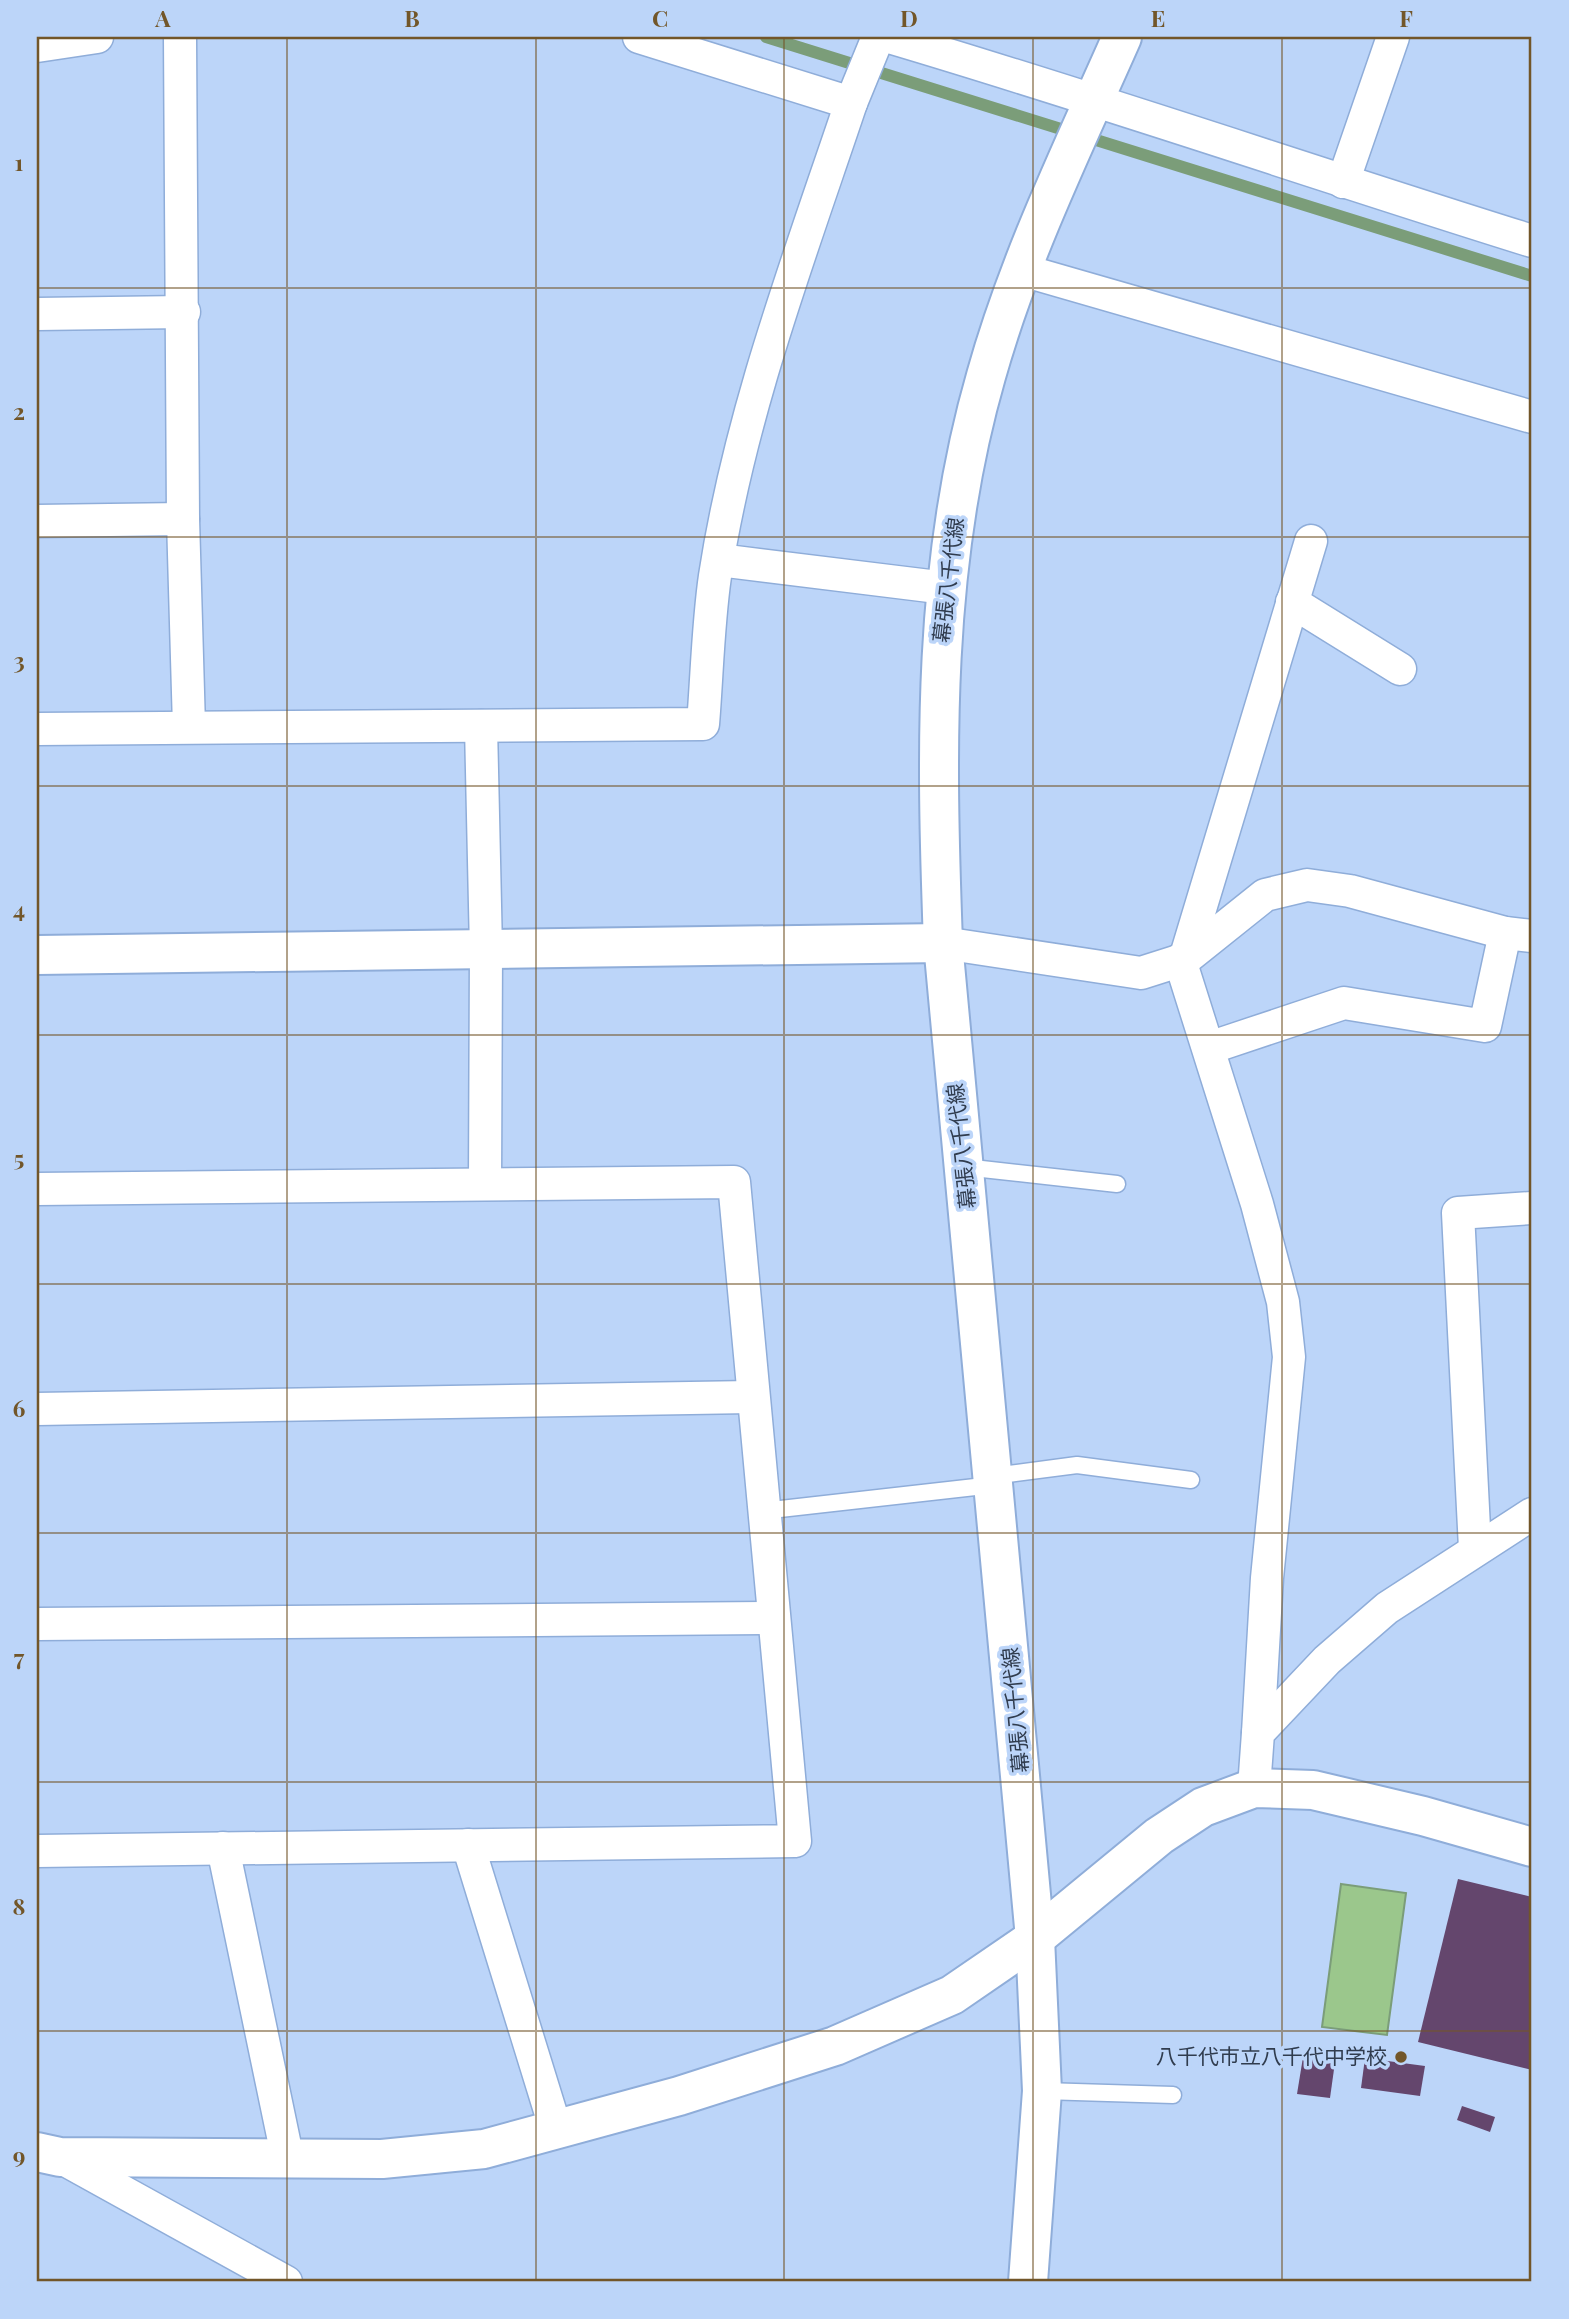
<svg xmlns="http://www.w3.org/2000/svg" width="1569" height="2319" font-family="'Playfair Display','Noto Sans JP',serif">
	<style>
		.water { fill: #9bc78c; stroke: #7b9d79; stroke-width: 2 }
		.lines { fill: none; stroke-linecap: round; stroke-linejoin: round }
		.stream { stroke: #7b9d79; stroke-width: 12 }
		.building { fill: #64466d }
		.lane-casing { stroke: #8fadd9; stroke-width: 19 }
		.street-casing { stroke: #8fadd9; stroke-width: 35 }
		.secondary-casing { stroke: #8fadd9; stroke-width: 42 }
		.lane { stroke: #fff; stroke-width: 16 }
		.street { stroke: #fff; stroke-width: 32 }
		.secondary { stroke: #fff; stroke-width: 38 }
		.grid { fill: none; stroke: #725629; stroke-width: 2; stroke-opacity: 0.55 }
		.poi-dot { fill: #725629; stroke: #bcd5f9; stroke-width: 2.5 }
		.labels { text-anchor: middle; stroke-width: 7; stroke-linejoin: round; paint-order: stroke }
		.street-label { font-size: 21px; fill: #303c4e; stroke: #bcd5f9 }
		.poi-label { font-size: 21px; fill: #303c4e; stroke: #bcd5f9; text-anchor: end }
		.neatline { fill: none; stroke: #725629; stroke-width: 2.5 }
		.grid-label { font-size: 23px; text-anchor: middle; font-weight: bold; fill: #725629 }
	</style>
	<rect width="100%" height="100%" fill="#bcd5f9"/>
	<polygon class="water" points="1341,1884 1406,1893 1387,2035 1322,2027"/>
	<g class="lines">
		<polyline class="stream" points="766,37 1532,276"/>
	</g>
	<g class="building">
		<polygon points="1458,1879 1532,1897 1532,2070 1418,2042"/>
		<polygon points="1304,2051 1336,2055 1330,2098 1297,2094"/>
		<polygon points="1365,2058 1425,2066 1420,2096 1361,2088"/>
		<polygon points="1462,2106 1495,2117 1490,2132 1457,2120"/>
	</g>
	<g class="lines">
		<defs>
			<g id="lane">
				<polyline points="964,1167 1117,1184"/>
				<polyline points="993,1476 1077,1465 1191,1480"/>
				<polyline points="762,1511 993,1485"/>
				<polyline points="1043,2091 1173,2095"/>
			</g>
			<g id="street">
				<polyline points="180,37 183,519 189,727"/>
				<polyline points="639,37 851,103 878,37"/>
				<path d="M889 37C1105 101 1317 174 1532 241"/>
				<polyline points="37,46 97,37"/>
				<polyline points="1343,182 1393,37"/>
				<polyline points="1022,270 1532,417"/>
				<polyline points="37,314 184,312"/>
				<polyline points="37,521 183,519"/>
				<polyline points="719,560 946,588"/>
				<polyline points="1292,602 1400,669"/>
				<polyline points="481,726 486,950 485,1183"/>
				<path d="M37 729 703 724C707 675 708 624 715 576 740 413 799 258 851 103"/>
				<polyline points="943,943 1141,973 1185,959 1265,895 1307,885 1350,891 1505,933 1532,936"/>
				<polyline points="1185,959 1311,541"/>
				<polyline points="1180,960 1257,1204 1283,1302 1289,1357 1267,1578 1258,1733"/>
				<polyline points="1209,1048 1344,1003 1485,1026 1505,933"/>
				<polyline points="37,1189 734,1182 795,1841 37,1851"/>
				<polyline points="37,1409 751,1397"/>
				<polyline points="1475,1548 1458,1213 1532,1208"/>
				<polyline points="37,1624 773,1618"/>
				<polyline points="1254,1788 1258,1733 1327,1660 1387,1608 1532,1514"/>
				<polyline points="468,1845 556,2130"/>
				<polyline points="223,1848 288,2160"/>
				<polyline points="60,2157 286,2282"/>
			</g>
			<g id="secondary">
				<polyline points="37,955 943,943"/>
				<polyline points="37,2152 60,2157 382,2159 484,2149 679,2096 835,2046 952,1995 1035,1938 1159,1836 1203,1807 1254,1788 1313,1790 1423,1816 1532,1847"/>
				<path d="M1028 2282 1042 2091 1035 1938 943 943C936 751 932 563 986 376 1019 258 1073 148 1122 37"/>
			</g>
		</defs>
		<use href="#lane" class="lane-casing"/>
		<use href="#street" class="street-casing"/>
		<use href="#secondary" class="secondary-casing"/>
		<use href="#lane" class="lane"/>
		<use href="#street" class="street"/>
		<use href="#secondary" class="secondary"/>
	</g>
	<path class="grid" d="M287 37V2282M536 37V2282M784 37V2282M1033 37V2282M1282 37V2282M37 288H1532M37 537H1532M37 786H1532M37 1035H1532M37 1284H1532M37 1533H1532M37 1782H1532M37 2031H1532"/>
	<circle class="poi-dot" cx="1401" cy="2057" r="7"/>
	<g class="labels">
		<g class="street-label">
			<text transform="translate(949 580) rotate(-83)" y="7">幕張八千代線</text>
			<text transform="translate(962 1146) rotate(-96)" y="7">幕張八千代線</text>
			<text transform="translate(1016 1710) rotate(-95)" y="7">幕張八千代線</text>
		</g>
		<g class="poi-label">
			<text x="1387" y="2064">八千代市立八千代中学校</text>
		</g>
	</g>
	<rect width="1569" height="2319" fill="none" stroke="#bcd5f9" stroke-width="77"/>
	<rect x="38" y="38" width="1492" height="2242" class="neatline"/>
	<g class="grid-label">
		<text x="163" y="27">A</text>
		<text x="412" y="27">B</text>
		<text x="660" y="27">C</text>
		<text x="909" y="27">D</text>
		<text x="1158" y="27">E</text>
		<text x="1406" y="27">F</text>
		<text x="19" y="171">1</text>
		<text x="19" y="420">2</text>
		<text x="19" y="669">3</text>
		<text x="19" y="918">4</text>
		<text x="19" y="1167">5</text>
		<text x="19" y="1417">6</text>
		<text x="19" y="1666">7</text>
		<text x="19" y="1915">8</text>
		<text x="19" y="2164">9</text>
	</g>
</svg>
